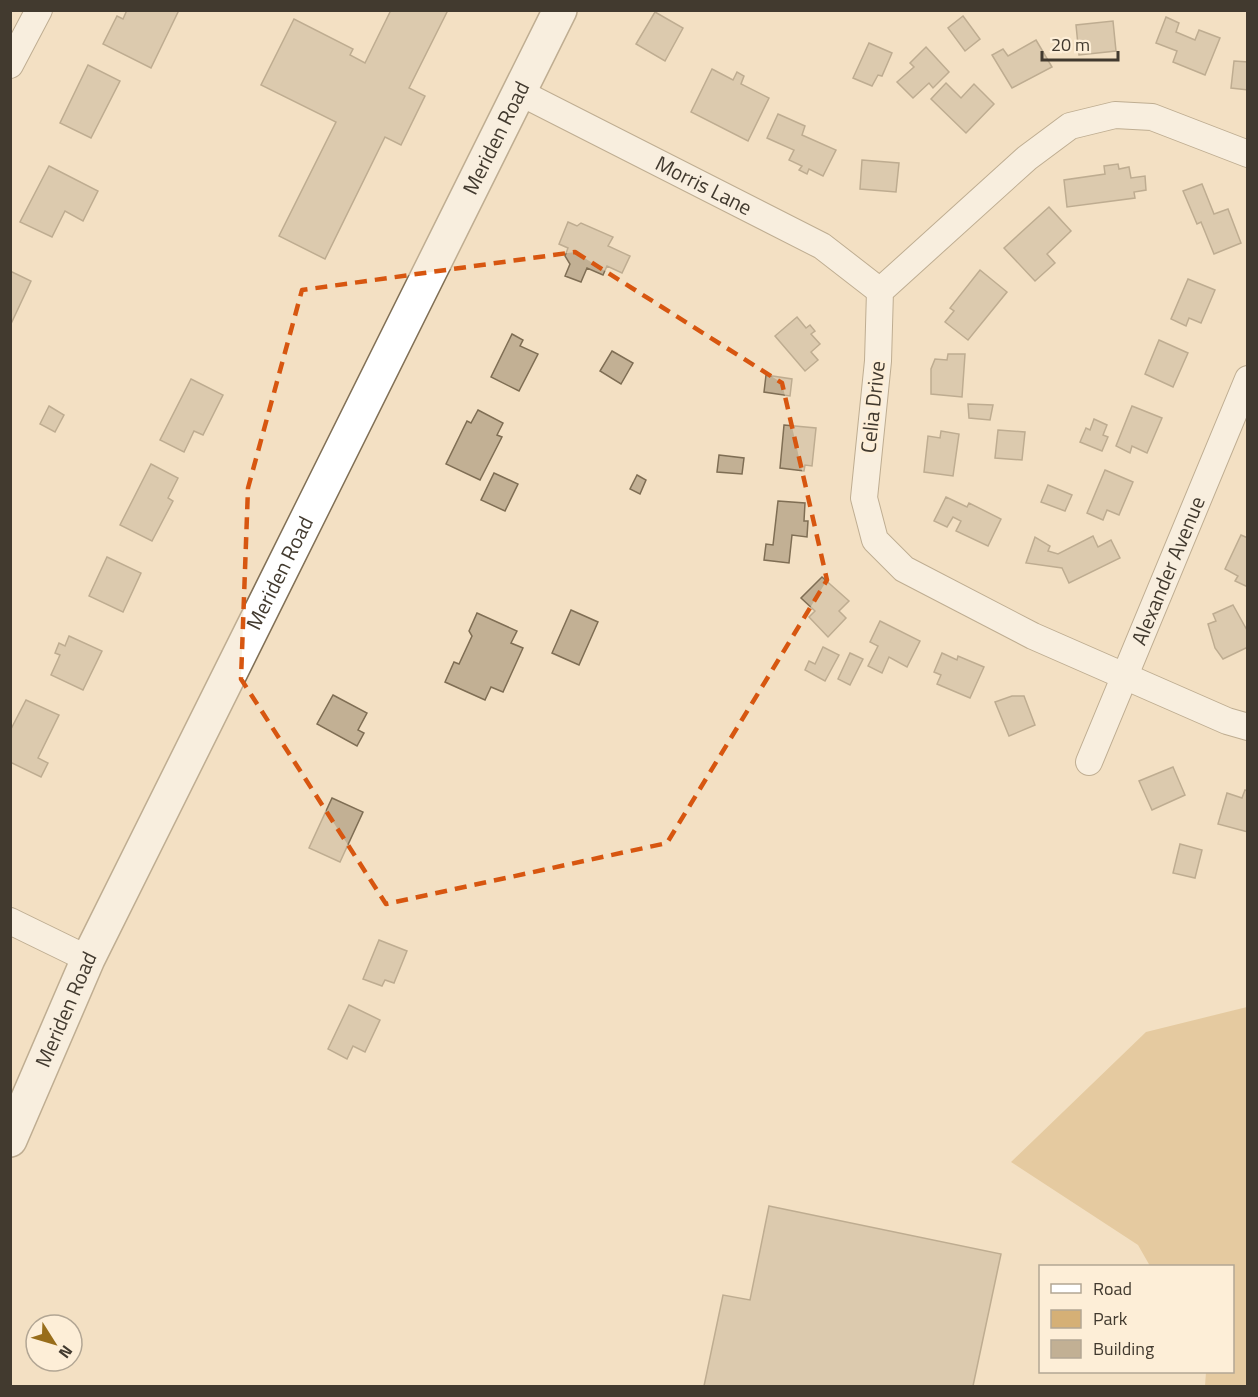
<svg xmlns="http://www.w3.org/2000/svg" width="1258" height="1397" font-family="'Titillium Web',sans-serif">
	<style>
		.green { fill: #d5b076 }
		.building { fill: #c2b094; stroke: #7f6e54; stroke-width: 1.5 }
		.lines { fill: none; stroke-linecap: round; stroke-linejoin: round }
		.street-casing { stroke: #817056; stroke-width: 28 }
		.secondary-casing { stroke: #817056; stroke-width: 36 }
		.street { stroke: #fff; stroke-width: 26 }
		.secondary { stroke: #fff; stroke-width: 33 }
		.marked { fill: none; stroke: #d75610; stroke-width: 4.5; stroke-dasharray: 12 8; stroke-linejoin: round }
		.labels { text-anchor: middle; stroke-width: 4.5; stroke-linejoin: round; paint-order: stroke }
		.street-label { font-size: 21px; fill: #423a2f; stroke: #fdeed7 }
	</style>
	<rect width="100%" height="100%" fill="#f3e0c3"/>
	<polygon class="green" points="1247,1007 1247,1386 1205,1386 1206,1372 1232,1372 1232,1266 1150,1266 1138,1245 1011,1162 1146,1032"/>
	<g class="building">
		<polygon points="127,10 179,10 151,68 103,44 117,16 123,19"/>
		<polygon points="391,10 448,10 409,88 425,96 401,145 385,137 325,259 279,236 336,122 261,85 294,19 353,49 350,55 365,63"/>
		<polygon points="655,12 683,28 665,61 636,44"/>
		<polygon points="963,16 980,39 965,51 948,28"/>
		<polygon points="1166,17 1179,23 1176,32 1195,40 1199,30 1220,38 1205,75 1173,62 1177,51 1156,43"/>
		<polygon points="1113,21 1116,51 1079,55 1076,25"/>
		<polygon points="1036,40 1052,67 1012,88 992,55 1003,49 1008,56"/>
		<polygon points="869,43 892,53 882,76 878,75 872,86 853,78"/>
		<polygon points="926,47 949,72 933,88 929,83 913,98 897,82 914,67 910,63"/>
		<polygon points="1234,61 1248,62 1248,90 1231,88"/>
		<polygon points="88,65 120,81 91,138 60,123"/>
		<polygon points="712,69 733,80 737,72 744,76 741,84 769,98 748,141 691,112"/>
		<polygon points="946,83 961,98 974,84 994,104 966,133 931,99"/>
		<polygon points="778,114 805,126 802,135 836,150 823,176 809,169 807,174 799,170 802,166 789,160 794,150 767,138"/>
		<polygon points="862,160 899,163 896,192 860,189"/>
		<polygon points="1118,164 1119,169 1129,167 1131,178 1145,176 1146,190 1134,192 1135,198 1067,207 1064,180 1105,174 1104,166"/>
		<polygon points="49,166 98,191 83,221 65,211 52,237 20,222"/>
		<polygon points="1202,184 1214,214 1228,209 1241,243 1214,254 1201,222 1197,224 1183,191"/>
		<polygon points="1049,207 1071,231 1047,254 1055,263 1035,281 1004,248"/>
		<polygon points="568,222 577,226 581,223 613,237 608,246 630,256 622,273 607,266 603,275 587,268 581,282 565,276 570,264 565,256 568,248 559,244"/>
		<polygon points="980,270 1007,292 968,340 945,322 954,311 950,308"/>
		<polygon points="10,271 31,281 10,326"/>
		<polygon points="1188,279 1215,290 1201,323 1189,318 1186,326 1171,319"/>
		<polygon points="797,317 806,328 810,325 815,331 811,334 820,344 811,352 818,360 805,371 775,336"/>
		<polygon points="512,334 523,340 520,346 538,354 519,391 491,377"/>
		<polygon points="1159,340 1188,353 1173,387 1145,374"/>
		<polygon points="612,351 633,363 621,384 600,371"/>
		<polygon points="948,354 965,354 962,397 931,394 931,369 935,359 947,360"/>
		<polygon points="766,375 792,379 790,396 764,392"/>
		<polygon points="191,379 223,395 203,435 194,431 184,452 160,440"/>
		<polygon points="968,404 993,405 990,420 969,418"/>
		<polygon points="49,406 64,415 55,432 40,424"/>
		<polygon points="1132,406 1162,418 1147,453 1132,446 1130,453 1116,446"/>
		<polygon points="478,410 503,423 497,435 502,437 480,480 446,464 467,421 471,423"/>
		<polygon points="1094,419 1107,425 1103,435 1108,437 1102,451 1080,442 1086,428 1090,430"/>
		<polygon points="784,425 816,428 812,466 805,465 804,471 780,468"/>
		<polygon points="998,430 1025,432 1022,460 995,458"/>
		<polygon points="941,431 959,434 953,476 924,472 928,436 940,438"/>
		<polygon points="719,455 744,458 742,474 717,472"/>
		<polygon points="151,464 178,478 168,498 173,501 152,541 120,525"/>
		<polygon points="1105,470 1133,482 1119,515 1107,510 1103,520 1087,513"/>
		<polygon points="494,473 518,484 505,511 481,500"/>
		<polygon points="637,475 646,480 640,494 630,489"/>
		<polygon points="1048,485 1072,495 1065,511 1041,502"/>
		<polygon points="946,497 967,507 969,503 1001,519 988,546 956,531 961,521 953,517 947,527 934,521"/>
		<polygon points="778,501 805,503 804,521 808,521 807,537 792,535 789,563 764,560 766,544 773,545"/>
		<polygon points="1241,535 1248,538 1248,587 1235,581 1238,576 1225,569"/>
		<polygon points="1093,536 1098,547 1111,540 1120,558 1069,583 1062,568 1026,563 1035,537 1050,546 1048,551 1058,554"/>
		<polygon points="107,557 141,573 123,612 89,596"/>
		<polygon points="822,577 849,601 839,611 846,618 828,637 809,617 815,611 801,598"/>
		<polygon points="1233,605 1248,632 1248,647 1223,659 1215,648 1208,624 1216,621 1213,614"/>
		<polygon points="571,610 598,622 579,665 552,653"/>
		<polygon points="477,613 517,631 511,643 523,648 503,692 491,687 485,700 445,682 454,662 459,664 472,636 469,631"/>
		<polygon points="880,621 920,641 907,667 889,657 882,673 868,666 878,646 870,642"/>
		<polygon points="69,636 102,651 83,690 51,675 60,655 55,653 59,643 65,646"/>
		<polygon points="823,647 839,655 825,681 805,670 809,661 815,664"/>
		<polygon points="850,653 863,659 850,685 838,679"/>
		<polygon points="942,653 957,660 958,656 984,667 970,698 937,684 941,675 934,672"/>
		<polygon points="333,695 367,713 358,730 364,733 357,746 317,724"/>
		<polygon points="1012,696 1024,696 1035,725 1009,736 995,702"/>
		<polygon points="26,700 59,715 38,758 48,763 41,777 10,762 10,731"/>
		<polygon points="1173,767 1185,795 1152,810 1139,781"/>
		<polygon points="1245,790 1248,791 1248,832 1218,824 1227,793 1242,798"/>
		<polygon points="332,798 363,812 340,862 309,848"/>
		<polygon points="1180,844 1202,850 1195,878 1173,873"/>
		<polygon points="379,940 407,951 394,983 385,980 382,986 363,979"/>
		<polygon points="349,1005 380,1020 365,1052 353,1046 347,1059 328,1049"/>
		<polygon points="769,1206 1001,1254 973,1386 704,1386 723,1295 750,1300"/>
	</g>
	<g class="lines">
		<defs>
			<g id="street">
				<polyline points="10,65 39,10"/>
				<path id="s1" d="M519 92 822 246 880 291"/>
				<polyline points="1248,154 1152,117 1115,115 1070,126 1027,158 880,291 878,361 864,498 875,540 904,569 1033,636 1227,721 1248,727"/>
				<path id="s2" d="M1089 762 1248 379"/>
				<polyline points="10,921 88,959"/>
			</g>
			<g id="secondary">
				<path id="s3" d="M10 1140 88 959 560 10"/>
			</g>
		</defs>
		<use href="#street" class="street-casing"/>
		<use href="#secondary" class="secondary-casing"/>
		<use href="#street" class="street"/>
		<use href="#secondary" class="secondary"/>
	</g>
	<path d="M0 0H1258V1397H0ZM575 252 782 383 827 580 667 843 386 904 241 679 248 488 302 290Z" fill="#f3e0c3" fill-opacity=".55" fill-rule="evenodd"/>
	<path class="marked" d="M575 252 782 383 827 580 667 843 386 904 241 679 248 488 302 290Z"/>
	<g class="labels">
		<g class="street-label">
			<text dy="7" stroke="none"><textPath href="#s3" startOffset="1114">Meriden Road</textPath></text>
			<text dy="7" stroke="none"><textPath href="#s1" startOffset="207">Morris Lane</textPath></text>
			<text transform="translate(873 407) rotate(-84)" y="7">Celia Drive</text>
			<text dy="7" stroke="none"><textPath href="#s2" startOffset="207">Alexander Avenue</textPath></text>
			<text dy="7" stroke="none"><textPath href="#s3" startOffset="628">Meriden Road</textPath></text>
			<text dy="7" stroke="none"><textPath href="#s3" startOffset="142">Meriden Road</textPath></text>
		</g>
	</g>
	<rect width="1258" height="1397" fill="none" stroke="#423a2f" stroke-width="24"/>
	<rect x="1039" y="1265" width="195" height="108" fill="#fdeed7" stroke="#b2a694" stroke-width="1.5"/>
	<rect x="1051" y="1284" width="30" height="9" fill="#ffffff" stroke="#b2a694" stroke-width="1.5"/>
	<text x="1093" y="1295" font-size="18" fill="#423a2f">Road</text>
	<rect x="1051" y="1310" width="30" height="18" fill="#d5b076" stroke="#b2a694" stroke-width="1.5"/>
	<text x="1093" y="1325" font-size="18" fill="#423a2f">Park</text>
	<rect x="1051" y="1340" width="30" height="18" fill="#c2b094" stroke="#b2a694" stroke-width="1.5"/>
	<text x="1093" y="1355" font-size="18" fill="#423a2f">Building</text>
	<g transform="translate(54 1343) rotate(127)"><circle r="28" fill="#fdeed7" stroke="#b2a694" stroke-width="1.5"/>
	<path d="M0-4.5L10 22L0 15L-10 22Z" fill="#986d1a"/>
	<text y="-9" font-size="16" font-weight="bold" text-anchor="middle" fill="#423a2f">N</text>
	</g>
	<path d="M1042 51v9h76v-9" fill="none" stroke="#423a2f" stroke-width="3"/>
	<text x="1051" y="51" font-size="18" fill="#423a2f" stroke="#fdeed7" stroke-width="4.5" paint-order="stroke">20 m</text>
</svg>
